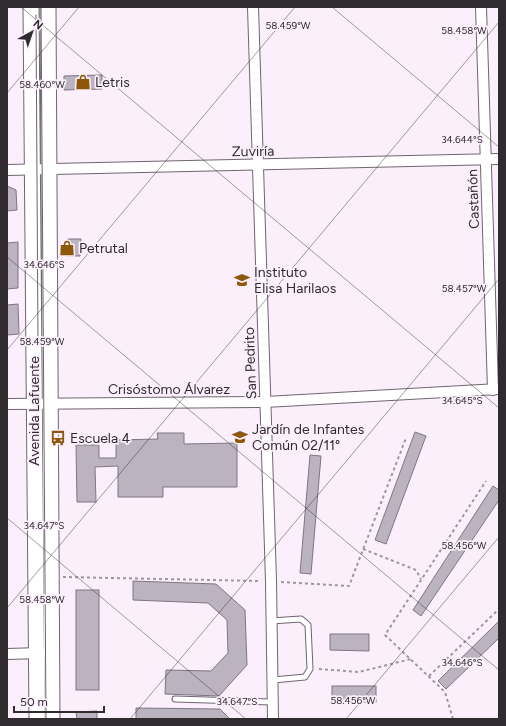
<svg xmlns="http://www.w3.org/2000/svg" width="506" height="726" font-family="Figtree,sans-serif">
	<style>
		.building { fill: #bbb3c0; stroke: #7e7682 }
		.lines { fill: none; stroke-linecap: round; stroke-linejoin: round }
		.lane-casing { stroke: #706570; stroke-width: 7 }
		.street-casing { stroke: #706570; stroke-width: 12 }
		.secondary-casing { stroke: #706570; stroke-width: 17 }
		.path { stroke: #9e969e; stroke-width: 2; stroke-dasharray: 3 3; stroke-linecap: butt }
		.lane { stroke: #fff; stroke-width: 5 }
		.street { stroke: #fff; stroke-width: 10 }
		.secondary { stroke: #fff; stroke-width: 15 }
		.tram { stroke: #6a646a; stroke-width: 1 }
		.ticks { fill: none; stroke: #2f2b2f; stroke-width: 1; stroke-opacity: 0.45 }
		.labels { text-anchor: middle; stroke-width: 3.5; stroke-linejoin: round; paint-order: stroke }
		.poi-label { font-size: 14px; fill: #2f2b2f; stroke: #fbeffb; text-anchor: start }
		.street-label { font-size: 14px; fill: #2f2b2f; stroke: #fbeffb }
		.ticks-label { font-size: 10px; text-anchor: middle; fill: #2f2b2f; stroke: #fbeffb; stroke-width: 3.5; stroke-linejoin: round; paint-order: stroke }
	</style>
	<rect width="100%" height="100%" fill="#fbeffb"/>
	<g class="building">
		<polygon points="102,75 102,89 64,90 64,76"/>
		<polygon points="7,186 16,190 17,210 7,211"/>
		<polygon points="68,239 81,239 80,256 66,256 64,254 65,242"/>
		<polygon points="18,242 18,288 7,289 7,243"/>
		<polygon points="18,304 19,334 7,335 7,305"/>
		<polygon points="415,432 426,436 386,544 375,540"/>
		<polygon points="157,433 184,433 184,444 237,443 237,487 163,487 163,497 118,497 118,466 95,467 96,502 77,502 76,445 99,445 99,458 116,458 116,440 158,439"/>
		<polygon points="310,455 321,456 311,574 300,573"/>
		<polygon points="493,486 499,490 499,500 421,616 413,610"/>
		<polygon points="133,581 216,584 245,610 247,665 219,696 165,694 166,670 211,671 228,653 227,620 208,603 133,600"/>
		<rect x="76" y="590" width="23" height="100"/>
		<polygon points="499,621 499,638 446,689 438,681"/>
		<polygon points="330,634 369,634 369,651 330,650"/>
		<rect x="332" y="686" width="44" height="16"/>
		<polygon points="136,708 220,709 230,719 136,719"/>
		<polygon points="97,711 97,719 77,719 76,712"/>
	</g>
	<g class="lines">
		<defs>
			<g id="lane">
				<polyline points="271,621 301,619 308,625 310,669 305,677 273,680"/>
				<polyline points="175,699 273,702"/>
			</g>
			<g id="street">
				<polyline points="253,7 271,581 273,719"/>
				<polyline points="481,7 493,390"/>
				<polyline points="7,170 499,159"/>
				<polyline points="7,404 265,402 499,389"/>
				<polyline points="7,654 41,653"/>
			</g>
			<g id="secondary">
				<polyline points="31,7 37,719"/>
				<polyline points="48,7 52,719"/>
			</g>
		</defs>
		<use href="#lane" class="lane-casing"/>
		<use href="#street" class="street-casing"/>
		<use href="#secondary" class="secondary-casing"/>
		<g class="path">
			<polyline points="363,549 416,570 421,579"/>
			<polyline points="63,577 261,581"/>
			<polyline points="281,582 349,586 406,438"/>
			<polyline points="319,669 359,672 411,659"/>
			<polyline points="429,676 499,609"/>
			<polyline points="453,719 445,692 385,635 486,481"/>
		</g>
		<use href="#lane" class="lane"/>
		<use href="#street" class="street"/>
		<use href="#secondary" class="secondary"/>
		<g class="tram">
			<polyline points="41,7 46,719"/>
			<polyline points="36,15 38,343"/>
		</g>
	</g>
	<path class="ticks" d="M21 7 499 408M332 7 499 147M7 93 79 7M7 257 499 670M7 350 295 7M7 518 246 719M7 608 499 22M130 719 499 279M346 719 499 537"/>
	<defs>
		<symbol id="shop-bare" viewBox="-9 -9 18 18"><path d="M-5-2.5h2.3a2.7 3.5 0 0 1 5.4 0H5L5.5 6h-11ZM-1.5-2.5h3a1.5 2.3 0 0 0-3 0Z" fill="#8d580a" stroke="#fbeffb" stroke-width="2.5" paint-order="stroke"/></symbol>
		<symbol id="school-bare" viewBox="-9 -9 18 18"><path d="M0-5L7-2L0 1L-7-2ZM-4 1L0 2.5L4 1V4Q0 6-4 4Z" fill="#8d580a" stroke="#fbeffb" stroke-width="2.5" paint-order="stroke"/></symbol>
		<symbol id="bus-bare" viewBox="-9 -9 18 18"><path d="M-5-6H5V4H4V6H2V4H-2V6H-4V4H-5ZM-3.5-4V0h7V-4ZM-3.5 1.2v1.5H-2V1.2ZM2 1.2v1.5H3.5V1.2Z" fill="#8d580a" stroke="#fbeffb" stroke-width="2.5" paint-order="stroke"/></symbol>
	</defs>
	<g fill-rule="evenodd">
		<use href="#shop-bare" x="72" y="71" width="22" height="22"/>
		<use href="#shop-bare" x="56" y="237" width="22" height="22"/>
		<use href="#school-bare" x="231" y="269" width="22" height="22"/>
		<use href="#school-bare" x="229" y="426" width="22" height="22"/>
		<use href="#bus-bare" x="47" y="427" width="22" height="22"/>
	</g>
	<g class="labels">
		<g class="poi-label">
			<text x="95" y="87">Letris</text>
			<text x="79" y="253">Petrutal</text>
			<text x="254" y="277">Instituto<tspan x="254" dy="16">Elisa Harilaos</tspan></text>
			<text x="252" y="434">Jardín de Infantes<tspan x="252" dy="16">Común 02/11°</tspan></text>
			<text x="70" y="443">Escuela 4</text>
		</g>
		<g class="street-label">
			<text transform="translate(253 151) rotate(-1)" y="5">Zuviría</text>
			<text transform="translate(473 199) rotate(-92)" y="5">Castañón</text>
			<text transform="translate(250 363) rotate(-92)" y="5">San Pedrito</text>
			<text x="169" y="394">Crisóstomo Álvarez</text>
			<text transform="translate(34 411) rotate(-90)" y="5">Avenida Lafuente</text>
		</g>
	</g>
	<g class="ticks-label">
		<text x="288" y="29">58.459°W</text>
		<text x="464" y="34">58.458°W</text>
		<text x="42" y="88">58.460°W</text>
		<text x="462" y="143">34.644°S</text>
		<text x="44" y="268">34.646°S</text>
		<text x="464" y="292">58.457°W</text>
		<text x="42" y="345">58.459°W</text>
		<text x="462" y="404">34.645°S</text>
		<text x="44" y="529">34.647°S</text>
		<text x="464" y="549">58.456°W</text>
		<text x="42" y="603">58.458°W</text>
		<text x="462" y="666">34.646°S</text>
		<text x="353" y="704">58.456°W</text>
		<text x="237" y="705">34.647°S</text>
	</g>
	<rect width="506" height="726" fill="none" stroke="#2f2b2f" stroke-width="16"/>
	<g transform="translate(32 32) rotate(40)" stroke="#fbeffb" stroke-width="3" paint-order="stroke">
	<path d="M0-3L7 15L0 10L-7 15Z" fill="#2f2b2f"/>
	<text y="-6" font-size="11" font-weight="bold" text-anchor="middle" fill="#2f2b2f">N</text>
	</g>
	<path d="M14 706v6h90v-6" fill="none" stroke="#2f2b2f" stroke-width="2"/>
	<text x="20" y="706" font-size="12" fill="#2f2b2f" stroke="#fbeffb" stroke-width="3" paint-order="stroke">50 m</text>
</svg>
